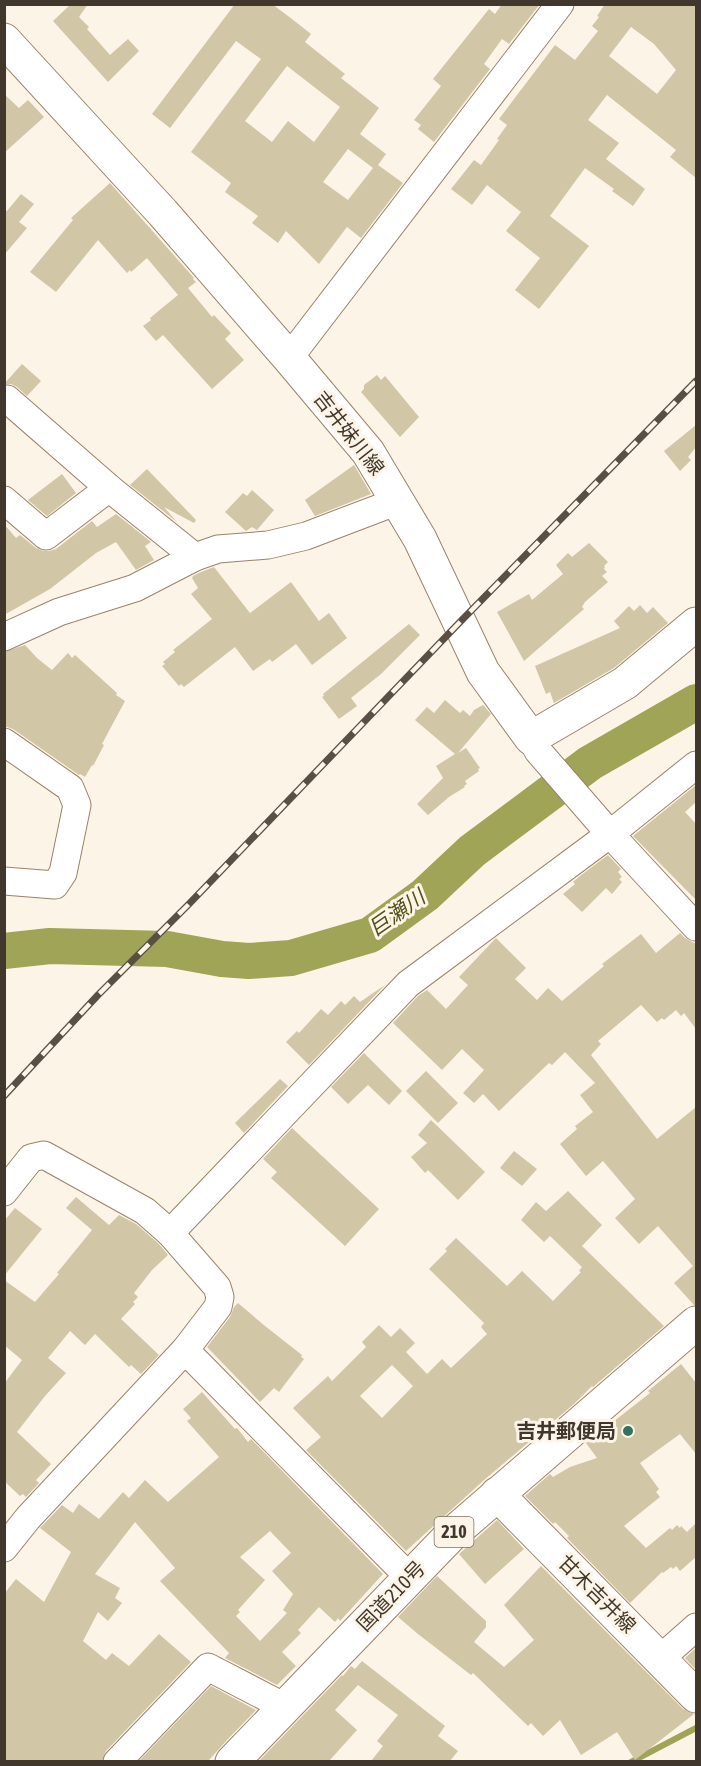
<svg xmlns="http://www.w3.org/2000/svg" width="701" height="1766" font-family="'Asap Condensed','Noto Sans JP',sans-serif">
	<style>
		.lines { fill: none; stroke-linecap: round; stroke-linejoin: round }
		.stream { stroke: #a0a456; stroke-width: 6 }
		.river { stroke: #a0a456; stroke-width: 36 }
		.building { fill: #d1c6a5; fill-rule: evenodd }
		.minor-casing { stroke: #998369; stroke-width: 29 }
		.major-casing { stroke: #998369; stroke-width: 35 }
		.highway-casing { stroke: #998369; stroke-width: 35 }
		.minor { stroke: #fff; stroke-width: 27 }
		.major { stroke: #fff; stroke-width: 33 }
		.highway { stroke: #fff; stroke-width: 33 }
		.rail-casing { stroke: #594f44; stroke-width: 7 }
		.rail { stroke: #fdf4e8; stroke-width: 4.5; stroke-dasharray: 14; stroke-linecap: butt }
		.poi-dot { fill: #327260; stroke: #fdf4e8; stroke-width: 2 }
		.labels { text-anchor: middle; stroke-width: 6; stroke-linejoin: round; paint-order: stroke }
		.shield { fill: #fdf4e8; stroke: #797064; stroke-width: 1.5 }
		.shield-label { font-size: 18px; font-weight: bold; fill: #41372c }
		.street-label { font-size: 20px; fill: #41372c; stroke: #fdf4e8 }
		.poi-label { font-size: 20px; font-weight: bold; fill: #41372c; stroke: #fdf4e8; text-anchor: end }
		.water-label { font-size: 21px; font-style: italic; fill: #4f5117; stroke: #fdf4e8 }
	</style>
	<rect width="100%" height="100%" fill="#fdf4e8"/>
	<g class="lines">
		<polyline class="stream" points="631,1762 696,1728"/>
		<polyline class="river" points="4,951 50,946 167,949 222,959 249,961 291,958 370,935 425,895 472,851 590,763 696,702"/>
	</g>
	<g class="building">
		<polygon points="71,4 88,4 79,17 89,27 87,29 110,55 128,39 139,51 108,82 53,21"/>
		<path d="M235 4H272L292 19 311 34 305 42 345 74 341 78 379 108 360 134 386 154 378 165 403 183 361 238 347 227 319 264 286 231 278 243 252 223 258 216 225 192 231 183 191 152 261 59 236 41 170 128 152 114ZM287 66 340 107 314 142 288 121 272 142 245 121ZM348 149 373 168 348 200 323 182Z"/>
		<polygon points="502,4 540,4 509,44 502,39 484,64 490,69 434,142 418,129 421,125 414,120 441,86 433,79 489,9 495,14"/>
		<path d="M605 4H696V178L670 157 676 150 607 95 588 120 619 143 606 159 645 189 633 206 612 191 614 189 585 168 550 216 589 246 539 309 515 290 540 258 506 231 521 212 487 185 472 205 451 189 474 160 481 165 499 140 497 139 507 125 499 119 555 45 575 60 598 31 592 26 599 17 597 16ZM631 27 654 44 676 70 657 94 609 56Z"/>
		<polygon points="4,94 19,108 28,100 44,117 4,153"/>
		<polygon points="110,183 194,278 193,279 196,282 188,288 212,317 214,315 231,333 225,339 244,360 212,389 163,335 156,341 143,326 151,320 150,318 178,295 147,258 131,272 130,270 127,273 98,240 56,292 30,272 73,220 71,218"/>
		<polygon points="21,194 34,204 19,222 27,228 4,255 4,210 7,211"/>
		<polygon points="22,364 41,381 27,396 17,387 11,384 4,384"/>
		<polygon points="377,375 381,380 385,376 419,417 400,437 361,392 364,389 364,385"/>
		<polygon points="696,425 696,447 688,457 691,460 680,471 664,451"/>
		<polygon points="354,465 371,494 315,516 305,500"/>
		<polygon points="147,469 196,520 194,523 164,507 177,522 130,485"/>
		<polygon points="62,474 76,493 47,516 28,500"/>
		<polygon points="252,490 274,510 257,530 252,527 246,531 225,512 243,493 247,496"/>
		<polygon points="116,514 151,542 145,546 154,560 136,570 116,542 96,553 50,589 4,615 4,524 16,538 20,535 36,548 43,551 49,551 56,549 92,521 97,527"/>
		<polygon points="589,543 608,562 604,566 605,567 604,569 607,572 602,576 608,582 585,602 582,607 584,609 524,661 497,612 529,594 532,600 563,574 556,565 568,553 572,557"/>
		<polygon points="214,567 250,613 291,582 319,621 329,613 347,638 312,665 296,644 272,662 270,659 253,671 235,647 184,687 181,684 179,686 162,666 165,664 163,662 175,652 173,650 212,619 191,594 198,588 192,578 193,576 201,572"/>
		<polygon points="640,605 647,613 653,607 668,623 614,668 554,703 550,692 546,694 535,666 620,628 614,621 629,606 634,611"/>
		<polygon points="409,624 420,635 381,674 351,698 357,706 339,719 322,697 324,696 323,694"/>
		<polygon points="25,645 37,658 52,670 68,653 72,658 75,655 117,693 116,695 125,701 102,744 104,745 93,766 92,765 85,777 80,774 79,775 13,729 4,726 4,652"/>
		<polygon points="445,700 460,713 463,710 470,716 474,710 483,705 491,714 458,753 466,748 480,768 478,769 479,771 465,781 467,784 464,786 465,787 449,797 428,815 417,804 443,778 436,766 455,754 415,720 427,707 434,713"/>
		<polygon points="696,785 696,802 685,812 696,824 696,900 633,836"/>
		<polygon points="608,855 621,869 618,872 622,877 619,879 622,882 612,894 606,888 582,912 563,894 575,884 573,882 580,876"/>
		<polygon points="680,933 685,938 696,944 696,1029 684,1013 681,1016 676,1010 664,1020 662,1018 657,1022 641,1005 598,1041 601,1044 591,1055 657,1139 696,1107 696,1305 694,1305 674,1283 693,1266 658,1226 639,1244 615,1218 635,1199 603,1161 586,1176 560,1144 577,1129 575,1126 593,1112 580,1095 595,1083 565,1052 552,1065 549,1063 499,1111 483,1094 474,1103 463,1093 484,1070 462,1049 442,1070 393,1023 418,996 427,990 446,1009 468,985 459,977 496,938 526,968 515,979 537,1000 548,988 562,1001 604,966 602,964 641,934 656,953"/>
		<polygon points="385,985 309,1065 286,1042 297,1031 299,1033 321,1009 328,1015 341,1001 345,1005 354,996 360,1002"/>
		<polygon points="364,1053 402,1091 389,1105 368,1085 348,1104 331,1087"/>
		<polygon points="426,1071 458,1103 438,1123 406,1091"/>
		<polygon points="280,1079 288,1086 244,1133 235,1123"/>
		<polygon points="431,1120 485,1172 458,1200 428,1170 425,1173 411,1157 427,1143 418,1135"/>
		<polygon points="292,1128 379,1209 345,1246 271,1178 277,1172 263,1159"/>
		<polygon points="514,1151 537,1169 522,1186 500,1168"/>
		<path d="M568 1191 602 1225 582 1246 664 1326 593 1387 592 1386 574 1404 484 1480 406 1551 306 1450 321 1437 293 1408 328 1376 332 1381 366 1347 362 1342 379 1325 391 1337 400 1328 415 1343 406 1352 427 1374 442 1359 451 1368 487 1334 481 1327 484 1323 429 1269 447 1251 445 1249 456 1238 507 1286 522 1271 553 1301 581 1272 579 1271 582 1267 550 1236 544 1242 521 1220 536 1202 546 1211ZM392 1365 413 1386 382 1418 360 1396Z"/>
		<polygon points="76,1197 109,1225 119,1215 136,1224 159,1244 168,1255 152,1270 134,1293 138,1297 133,1302 135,1304 121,1319 159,1355 141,1374 131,1365 129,1367 95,1334 85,1345 70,1331 48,1358 66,1373 45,1396 17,1432 51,1464 36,1480 39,1483 26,1497 23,1494 20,1496 4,1481 4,1384 22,1360 4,1345 4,1280 35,1302 59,1274 57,1273 92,1230 66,1208"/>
		<polygon points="15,1208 42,1229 4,1276 4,1221"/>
		<polygon points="238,1303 265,1326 302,1355 301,1357 304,1359 279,1392 274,1388 260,1402 207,1347 230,1317 234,1307"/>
		<polygon points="681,1364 696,1383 696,1454 680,1434 640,1463 659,1489 656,1492 660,1497 624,1526 646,1548 670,1528 672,1530 677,1525 680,1528 681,1526 687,1532 696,1523 696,1557 680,1571 676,1566 673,1569 671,1567 663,1573 662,1572 630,1603 567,1538 569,1536 555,1522 553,1524 525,1496 550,1474 553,1477 570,1467 597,1458 586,1443 650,1393 648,1391"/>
		<path d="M202 1392 235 1429 237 1428 248 1442 251 1439 383 1574 340 1621 338 1618 335 1622 319 1607 298 1630 301 1633 282 1652 296 1666 277 1685 225 1658 229 1653 160 1581 175 1568 135 1522 95 1574 120 1588 115 1598 122 1603 108 1621 98 1612 83 1641 106 1660 112 1653 129 1666 159 1634 191 1662 106 1751 102 1761H4V1594L16 1579 44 1602 71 1552 40 1528 62 1505 73 1513 79 1504 99 1519 123 1492 129 1498 145 1480 168 1502 219 1457 187 1421 191 1418 183 1409ZM270 1531 291 1553 272 1571 293 1594 283 1610 287 1613 260 1641 236 1616 240 1612 238 1610 265 1580 240 1557Z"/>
		<polygon points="497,1520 524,1549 485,1584 459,1554"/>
		<polygon points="541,1566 683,1709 694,1714 635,1760 617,1732 581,1755 560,1720 543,1736 531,1723 528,1726 473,1673 471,1675 418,1634 398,1617 437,1576 486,1621 486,1627 474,1642 504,1667 534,1640 504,1605"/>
		<polygon points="696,1648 696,1670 685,1658"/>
		<polygon points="362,1661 445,1726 438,1736 458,1751 450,1761 371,1761 383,1746 377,1741 398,1715 358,1685 335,1710 357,1730 329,1761 259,1761 342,1675 343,1676 351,1666 355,1669"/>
		<polygon points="211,1686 256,1710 228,1739 208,1761 139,1761"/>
	</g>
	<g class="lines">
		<defs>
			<g id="minor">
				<polyline points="289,358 560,4"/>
				<polyline points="7,399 109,488 195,557"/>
				<polyline points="4,500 46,536 109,488"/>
				<polyline points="4,637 59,612 135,588 195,557 218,549 268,545 306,536 398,501"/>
				<polyline points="531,738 538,751 610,834 696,927"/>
				<polyline points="4,742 70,788 77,805 63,873 55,885 4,881"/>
				<polyline points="4,1192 31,1158 44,1155 145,1211 170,1233 217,1287 220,1297 218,1307 185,1350 28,1518 4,1548"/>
				<polyline points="170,1233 408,984 610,834 696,765"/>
				<polyline points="185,1350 409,1577"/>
				<polyline points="661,1658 696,1627"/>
				<polyline points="117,1762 208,1667 285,1707"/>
			</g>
			<g id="major">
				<polyline points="4,40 163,213 289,358 368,452 420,539 483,672 531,738 625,683 696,624"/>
				<polyline points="497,1494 696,1696"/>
			</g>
			<polyline id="highway" points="232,1762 452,1534 696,1323"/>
		</defs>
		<use href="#minor" class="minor-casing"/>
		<use href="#major" class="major-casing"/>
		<use href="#highway" class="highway-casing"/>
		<use href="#minor" class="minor"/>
		<use href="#major" class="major"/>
		<use href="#highway" class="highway"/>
		<defs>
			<polyline id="rail" points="4,1096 98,995 189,904 460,622 696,381"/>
		</defs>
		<use href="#rail" class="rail-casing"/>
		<use href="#rail" class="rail"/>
	</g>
	<circle class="poi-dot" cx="628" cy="1431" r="6"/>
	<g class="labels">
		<rect class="shield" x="434.5" y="1517" width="39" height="30" rx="4.5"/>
		<g class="shield-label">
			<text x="454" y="1538">210</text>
		</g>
		<g class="street-label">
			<text transform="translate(349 433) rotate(52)" y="7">吉井妹川線</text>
			<text transform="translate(597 1594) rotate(45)" y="7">甘木吉井線</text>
			<text transform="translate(391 1596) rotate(-46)" y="7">国道210号</text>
		</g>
		<g class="poi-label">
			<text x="616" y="1438">吉井郵便局</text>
		</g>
		<g class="water-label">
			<text transform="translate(397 913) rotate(-35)" y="7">巨瀬川</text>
		</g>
	</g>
	<rect width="701" height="1766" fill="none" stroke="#41372c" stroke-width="12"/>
</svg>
